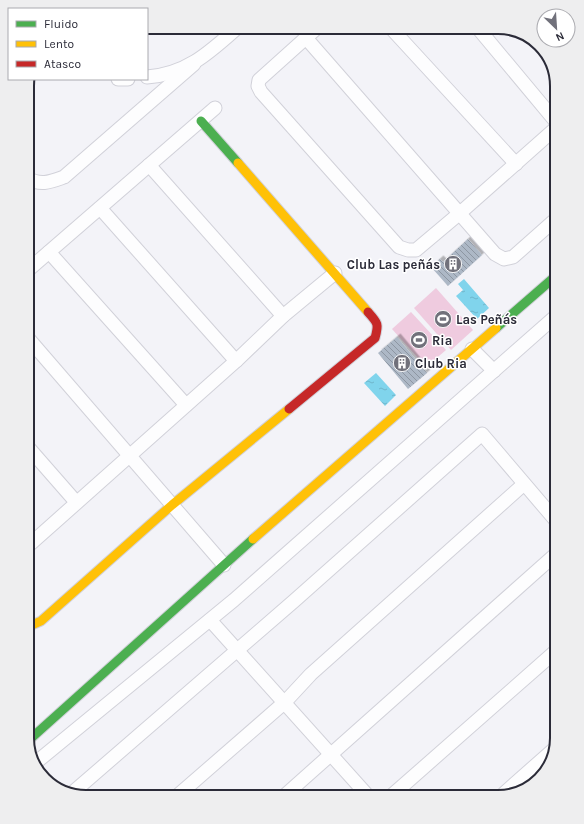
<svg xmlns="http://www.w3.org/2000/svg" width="584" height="824" font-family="Karla,sans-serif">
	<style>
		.green { fill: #efcbdf }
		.water { fill: url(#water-ripples) }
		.building { fill: url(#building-back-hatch); filter: url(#shadow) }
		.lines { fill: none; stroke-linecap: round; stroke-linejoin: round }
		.street-casing { stroke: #d1d1d9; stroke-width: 15 }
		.fast-casing { stroke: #d1d1d9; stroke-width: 11 }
		.slow-casing { stroke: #d1d1d9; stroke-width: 11 }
		.jam-casing { stroke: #d1d1d9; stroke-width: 11 }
		.street { stroke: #fdfdfe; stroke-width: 13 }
		.fast { stroke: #4caf50; stroke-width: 9 }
		.slow { stroke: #ffc107; stroke-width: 9 }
		.jam { stroke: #c62828; stroke-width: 9 }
		.labels { text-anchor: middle; stroke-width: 3; stroke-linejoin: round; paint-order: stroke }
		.poi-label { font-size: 13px; font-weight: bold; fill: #2b2b38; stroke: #fff; text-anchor: start }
		.rim { fill: none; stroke: #2b2b38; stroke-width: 2 }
	</style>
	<defs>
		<pattern id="water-ripples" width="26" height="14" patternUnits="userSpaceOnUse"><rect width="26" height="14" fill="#80d4ec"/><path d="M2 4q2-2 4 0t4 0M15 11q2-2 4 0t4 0" fill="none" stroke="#6fb6cb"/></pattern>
		<pattern id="building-back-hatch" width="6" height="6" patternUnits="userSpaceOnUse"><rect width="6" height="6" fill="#adb8c6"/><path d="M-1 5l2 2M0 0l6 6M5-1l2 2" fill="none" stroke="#8d96a2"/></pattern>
		<filter id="shadow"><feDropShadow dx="3.5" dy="-3.5" stdDeviation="0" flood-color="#0004"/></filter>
	</defs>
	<rect width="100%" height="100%" fill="#f3f3f8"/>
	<g class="green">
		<polygon points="436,288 473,330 451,350 414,308"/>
		<polygon points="411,312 446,350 426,367 392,329"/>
	</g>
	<g class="water">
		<polygon points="464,279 489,308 477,319 456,296 463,290 458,284"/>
		<polygon points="376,373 396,395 385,406 364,383"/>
	</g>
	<g class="building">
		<polygon points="468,239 482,255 448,286 431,267 440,259 443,262"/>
		<polygon points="397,337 427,373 408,389 378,353"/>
	</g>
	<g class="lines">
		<defs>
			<g id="street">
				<polyline points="318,27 259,80 258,86 261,92 399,247 408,250 416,250 460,213 557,127"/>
				<polyline points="390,27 516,164"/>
				<polyline points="477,27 557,123"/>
				<polyline points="306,38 495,254 504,259 513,257 557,218"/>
				<path d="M147 77C187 74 210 52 238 27"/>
				<polyline points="118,79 128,79"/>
				<polyline points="149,165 283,316"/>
				<path d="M27 178C41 186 50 182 64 177L194 64"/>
				<polyline points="100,208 236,361"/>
				<polyline points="49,252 186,405"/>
				<polyline points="27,271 215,108"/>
				<polyline points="27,337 224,565"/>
				<polyline points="472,349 494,371"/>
				<polyline points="27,446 76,502"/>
				<polyline points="27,547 236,361 283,316 335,273"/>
				<polyline points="210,620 369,797"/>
				<polyline points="34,764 234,600 557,315"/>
				<polyline points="71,794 294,601 482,434 557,522"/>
				<polyline points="501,796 554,749"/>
				<polyline points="176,797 285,702 311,674 524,484"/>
				<polyline points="283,797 557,553"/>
				<polyline points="390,797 557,650"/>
			</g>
			<g id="fast">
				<polyline points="201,121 238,163"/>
				<polyline points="496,328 557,275"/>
				<polyline points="28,741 253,539"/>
			</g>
			<g id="slow">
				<polyline points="238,163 368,312"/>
				<polyline points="253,539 496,328"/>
				<polyline points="27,615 32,625 41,621 172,505 289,409"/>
			</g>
			<path id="jam" d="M289 409 375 338C379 324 378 323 368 312"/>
		</defs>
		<use href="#street" class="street-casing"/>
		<use href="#fast" class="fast-casing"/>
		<use href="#slow" class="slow-casing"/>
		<use href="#jam" class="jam-casing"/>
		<use href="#street" class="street"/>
		<use href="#fast" class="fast"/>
		<use href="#slow" class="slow"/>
		<use href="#jam" class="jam"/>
	</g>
	<defs>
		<symbol id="building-disc" viewBox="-11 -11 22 22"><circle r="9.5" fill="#71717b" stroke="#fff"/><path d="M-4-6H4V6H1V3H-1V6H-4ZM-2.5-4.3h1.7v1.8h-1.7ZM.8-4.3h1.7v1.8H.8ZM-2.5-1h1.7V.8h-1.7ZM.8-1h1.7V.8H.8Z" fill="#fff"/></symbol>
		<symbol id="stadium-disc" viewBox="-11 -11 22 22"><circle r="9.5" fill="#71717b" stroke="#fff"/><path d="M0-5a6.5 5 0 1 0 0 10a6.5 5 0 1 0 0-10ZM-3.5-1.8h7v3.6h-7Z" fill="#fff"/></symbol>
	</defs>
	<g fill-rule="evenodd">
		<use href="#building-disc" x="443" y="254" width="20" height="20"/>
		<use href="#stadium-disc" x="433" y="309" width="20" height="20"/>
		<use href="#stadium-disc" x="409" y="330" width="20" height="20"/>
		<use href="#building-disc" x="392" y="353" width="20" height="20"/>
	</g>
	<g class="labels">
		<g class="poi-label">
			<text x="440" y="269" text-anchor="end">Club Las peñás</text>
			<text x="456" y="324">Las Peñás</text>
			<text x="432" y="345">Ria</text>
			<text x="415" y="368">Club Ria</text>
		</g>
	</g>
	<path d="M0 0H584V824H0ZM86 34H498A52 52 0 0 1 550 86V738A52 52 0 0 1 498 790H86A52 52 0 0 1 34 738V86A52 52 0 0 1 86 34Z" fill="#eeeeef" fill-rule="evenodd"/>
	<path class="rim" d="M86 34H498A52 52 0 0 1 550 86V738A52 52 0 0 1 498 790H86A52 52 0 0 1 34 738V86A52 52 0 0 1 86 34Z"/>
	<rect x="8" y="8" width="140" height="72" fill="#ffffff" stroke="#aaaaaf"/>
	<rect x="16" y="21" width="20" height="6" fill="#4caf50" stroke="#aaaaaf"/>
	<text x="44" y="28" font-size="12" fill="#2b2b38">Fluido</text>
	<rect x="16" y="41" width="20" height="6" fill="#ffc107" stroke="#aaaaaf"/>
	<text x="44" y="48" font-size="12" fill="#2b2b38">Lento</text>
	<rect x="16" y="61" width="20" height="6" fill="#c62828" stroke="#aaaaaf"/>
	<text x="44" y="68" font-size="12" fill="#2b2b38">Atasco</text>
	<g transform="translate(556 28) rotate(155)"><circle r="19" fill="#ffffff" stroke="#aaaaaf"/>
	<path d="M0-3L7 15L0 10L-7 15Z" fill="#71717b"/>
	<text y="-6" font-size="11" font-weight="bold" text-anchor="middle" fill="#2b2b38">N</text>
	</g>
</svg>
